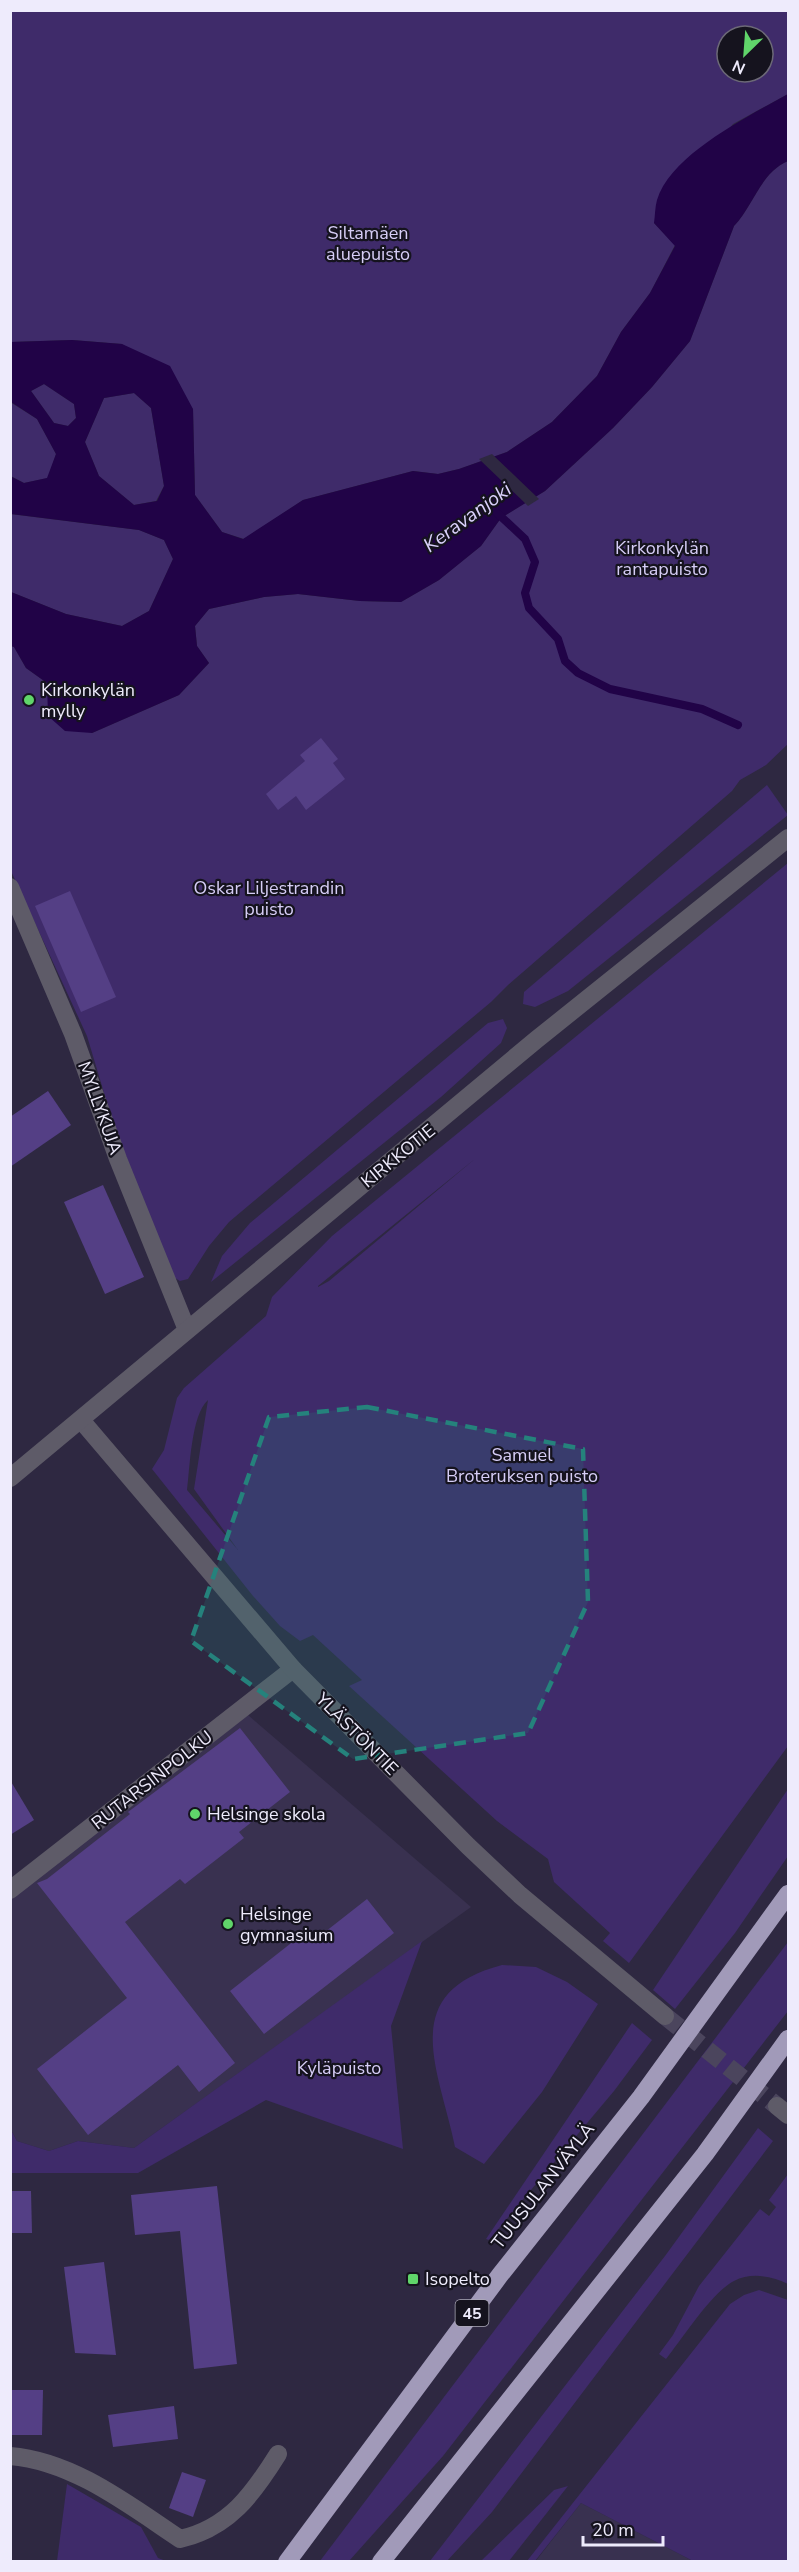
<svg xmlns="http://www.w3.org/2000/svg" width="799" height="2572" font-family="'Nunito Sans',sans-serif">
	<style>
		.built { fill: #393150 }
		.green { fill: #3f2b6a; fill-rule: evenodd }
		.water { fill: #210347; fill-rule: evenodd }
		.pier { fill: #2e2841 }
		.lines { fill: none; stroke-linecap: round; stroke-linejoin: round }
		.stream { stroke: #210347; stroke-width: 8 }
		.building { fill: #543f85 }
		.tertiary-tunnel { stroke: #4b455d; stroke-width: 18; stroke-dasharray: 18 9; stroke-linecap: butt }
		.minor { stroke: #5e5b68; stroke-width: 18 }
		.tertiary { stroke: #5e5b68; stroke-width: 18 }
		.motorway { stroke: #a19ab9; stroke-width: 18 }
		.marked { fill: #25827c; fill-opacity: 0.2; stroke: #25827c; stroke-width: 4.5; stroke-dasharray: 12 8; stroke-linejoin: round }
		.poi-dot { fill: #60d56a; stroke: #15131e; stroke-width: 2 }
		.labels { text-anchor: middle; stroke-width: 4.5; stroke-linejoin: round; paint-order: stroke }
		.shield { fill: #15131e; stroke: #adaab9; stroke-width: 1.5 }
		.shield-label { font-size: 16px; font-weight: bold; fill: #eeebfc }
		.park-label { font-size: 18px; fill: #d6cdf6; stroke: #15131e }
		.poi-label { font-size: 18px; fill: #eeebfc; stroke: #15131e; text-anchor: start }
		.street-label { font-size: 18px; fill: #eeebfc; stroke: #15131e }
		.water-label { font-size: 20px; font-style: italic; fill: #dad1fb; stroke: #15131e }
	</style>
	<rect width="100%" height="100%" fill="#2e2841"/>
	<g class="built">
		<polygon points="248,1715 471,1907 134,2148 78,2141 49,2151 17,2141 11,2130 11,1899"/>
		<polygon points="581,2503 693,2561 535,2562"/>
	</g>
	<g class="green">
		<path d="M10 11H788V94L733 124 654 223 675 245 650 293 621 332 597 376 552 422 507 452 459 469 438 474 413 471 303 500 244 539 222 532 195 495 193 409 122 344 72 340 11 342ZM727 36H763V72H727Z"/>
		<path d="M788 161V744L766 765 740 780 732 791 508 985 491 1002 229 1222 209 1246 188 1279 180 1281 170 1275 128 1173 87 1036 11 871V646L14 647 26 668 47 683 92 733 179 695 209 663 197 646 195 626 209 609 264 597 298 594 360 601 401 602 439 580 481 546 501 518 545 491 613 428 652 387 690 341 734 226C754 205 760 173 788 161Z"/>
		<polygon points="44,384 74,404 76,418 68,426 54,423 31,391"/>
		<polygon points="134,393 151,408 164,486 156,501 134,505 99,476 85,442 104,398"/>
		<polygon points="10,402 37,419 56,454 48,478 24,483 11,476"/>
		<polygon points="10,514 139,530 164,540 173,559 149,611 122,626 66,614 11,592"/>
		<polygon points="767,785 788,815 568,991 535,1007 523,1004 524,992"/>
		<path d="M788 863V1746L629 1963 603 1941 610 1933 554 1882 548 1859 497 1821 349 1686 362 1680 313 1635 300 1641 280 1626 253 1596 152 1469 164 1450 177 1398 184 1388 266 1316 272 1297 332 1236ZM476 1158 329 1281 318 1287V1286ZM208 1400 194 1489 238 1550 187 1490C190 1468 191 1415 208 1400Z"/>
		<polygon points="503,1019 507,1028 501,1043 441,1097 211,1282 222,1256 250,1223 488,1023"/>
		<polygon points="788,1789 788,1856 735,1933 675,2009 653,1990"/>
		<polygon points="422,1941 391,2026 403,2149 266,2100 138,2173 11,2173 11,2130 17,2141 49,2151 78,2141 134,2148"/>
		<polygon points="788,1942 788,2011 443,2456 349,2561 320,2561"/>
		<path d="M502 1965 536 1967 567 1982 598 2004 542 2092 484 2164 455 2147C440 2071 395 1993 502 1965Z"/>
		<polygon points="632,2023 652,2040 614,2091 489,2240 486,2239"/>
		<polygon points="758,2128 773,2141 492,2512 447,2561 430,2561 665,2256"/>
		<path d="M788 2174V2284C772 2276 751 2272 734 2281 712 2292 682 2339 666 2359L659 2354 673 2335 699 2286 760 2209 769 2216 776 2207 769 2200Z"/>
		<polygon points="759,2290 788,2300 788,2561 693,2561 581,2503 535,2561 527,2561 730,2304 744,2295"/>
		<polygon points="67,2484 141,2527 158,2558 166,2561 57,2561"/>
		<polygon points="568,2486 509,2561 481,2561 554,2490"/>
	</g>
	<path class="water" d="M788 94V161C760 173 754 205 734 226L690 341 652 387 613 428 545 491 501 518 481 546 439 580 401 602 360 601 298 594 264 597 209 609 195 626 197 646 209 663 179 695 92 733 65 731 48 716 47 683 26 668 14 647 11 646V592L66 614 122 626 149 611 173 559 164 540 139 530 11 514 10 476 24 483 47 478 56 454 37 419 11 402V342L72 340 122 344 170 366 193 409 195 495 222 532 243 539 303 500 413 471 438 474 459 469 507 452 552 422 597 376 621 332 650 293 675 246 654 223C655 216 655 207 657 200 671 154 749 116 788 94ZM44 384 74 404 76 418 68 426 54 423 31 391ZM134 393 151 408 164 486 157 501 134 505 99 476 85 442 104 398Z"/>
	<polygon class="pier" points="492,454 539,499 528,506 479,459"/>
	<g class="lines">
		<polyline class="stream" points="494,510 525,539 535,562 525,593 529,608 558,639 565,661 578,673 610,689 702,709 738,725"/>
	</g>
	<g class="building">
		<polygon points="321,738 338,759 333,763 345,779 306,810 296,796 278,810 266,794 305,761 300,755"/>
		<polygon points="70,891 116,997 81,1012 35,906"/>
		<polygon points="48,1091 71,1125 10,1167 10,1117"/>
		<polygon points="103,1185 144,1277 105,1294 64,1202"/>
		<polygon points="240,1728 290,1792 239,1832 244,1838 185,1884 180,1879 125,1922 235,2063 199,2092 178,2065 88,2135 37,2069 127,1998 37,1883 47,1879 130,1814 128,1812"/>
		<polygon points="10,1780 34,1820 10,1835"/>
		<polygon points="367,1899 394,1933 264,2034 230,1991 309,1929 316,1939"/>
		<polygon points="217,2186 237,2364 194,2369 180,2231 135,2235 131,2195"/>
		<polygon points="10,2191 31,2191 32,2233 10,2233"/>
		<polygon points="104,2262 116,2355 75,2353 64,2267"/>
		<polygon points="10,2390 43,2390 42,2435 10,2435"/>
		<polygon points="174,2406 178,2439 113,2447 108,2415"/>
		<polygon points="182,2472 206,2480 193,2517 169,2508"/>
	</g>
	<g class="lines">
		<polyline class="tertiary-tunnel" points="665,2016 777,2106"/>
		<g class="minor">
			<polyline points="10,887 73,1034 118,1159 187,1330"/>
			<polyline points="10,1890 293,1669"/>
			<path d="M10 2456C73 2461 129 2505 180 2539 229 2528 253 2494 278 2454"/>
		</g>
		<g class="tertiary">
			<polyline points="81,1420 293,1669 468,1846 520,1895 665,2016"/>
			<polyline points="10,1478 536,1040 788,838"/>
			<polyline points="777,2106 788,2115"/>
		</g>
		<g class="motorway">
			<polyline points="287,2562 500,2275 641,2097 788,1894"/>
			<polyline points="381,2562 705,2154 788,2039"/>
		</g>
	</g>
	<path class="marked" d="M367 1407 583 1449 588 1602 528 1733 353 1759 191 1641 269 1417Z"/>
	<g class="poi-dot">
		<circle cx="29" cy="700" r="6"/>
		<circle cx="195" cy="1814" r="6"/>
		<circle cx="228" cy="1924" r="6"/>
		<rect x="407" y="2273" width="12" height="12" rx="3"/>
	</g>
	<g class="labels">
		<rect class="shield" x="455.5" y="2300" width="33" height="26" rx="4.5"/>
		<g class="shield-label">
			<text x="472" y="2319">45</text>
		</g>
		<g class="park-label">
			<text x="368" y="239">Siltamäen<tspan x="368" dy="21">aluepuisto</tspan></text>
			<text x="662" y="554">Kirkonkylän<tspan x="662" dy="21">rantapuisto</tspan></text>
			<text x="269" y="894">Oskar Liljestrandin<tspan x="269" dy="21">puisto</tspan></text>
			<text x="522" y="1461">Samuel<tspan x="522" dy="21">Broteruksen puisto</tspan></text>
			<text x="339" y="2074">Kyläpuisto</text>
		</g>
		<g class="poi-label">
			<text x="41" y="696">Kirkonkylän<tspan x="41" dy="21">mylly</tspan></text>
			<text x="207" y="1820">Helsinge skola</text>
			<text x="240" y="1920">Helsinge<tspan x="240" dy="21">gymnasium</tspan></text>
			<text x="425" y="2285">Isopelto</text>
		</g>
		<g class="street-label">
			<text transform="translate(100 1108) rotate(70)" y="6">MYLLYKUJA</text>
			<text transform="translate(398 1156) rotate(-39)" y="6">KIRKKOTIE</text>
			<text transform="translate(357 1734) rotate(45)" y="6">YLÄSTÖNTIE</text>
			<text transform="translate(152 1780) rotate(-38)" y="6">RUTARSINPOLKU</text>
			<text transform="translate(543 2186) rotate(-52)" y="6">TUUSULANVÄYLÄ</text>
		</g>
		<g class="water-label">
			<text transform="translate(467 517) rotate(-36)" y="7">Keravanjoki</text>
		</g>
	</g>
	<rect width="799" height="2572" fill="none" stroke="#eeebfc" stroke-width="24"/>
	<g transform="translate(745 54) rotate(205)"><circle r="28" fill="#15131e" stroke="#6c6977" stroke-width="1.5"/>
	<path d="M0-4.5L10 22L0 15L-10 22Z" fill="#60d56a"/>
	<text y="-9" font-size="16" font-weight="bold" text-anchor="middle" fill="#eeebfc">N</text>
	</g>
	<path d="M583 2536v9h80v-9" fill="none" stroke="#eeebfc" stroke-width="3"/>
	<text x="592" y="2536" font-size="18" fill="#eeebfc" stroke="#15131e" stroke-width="4.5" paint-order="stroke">20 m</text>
</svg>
